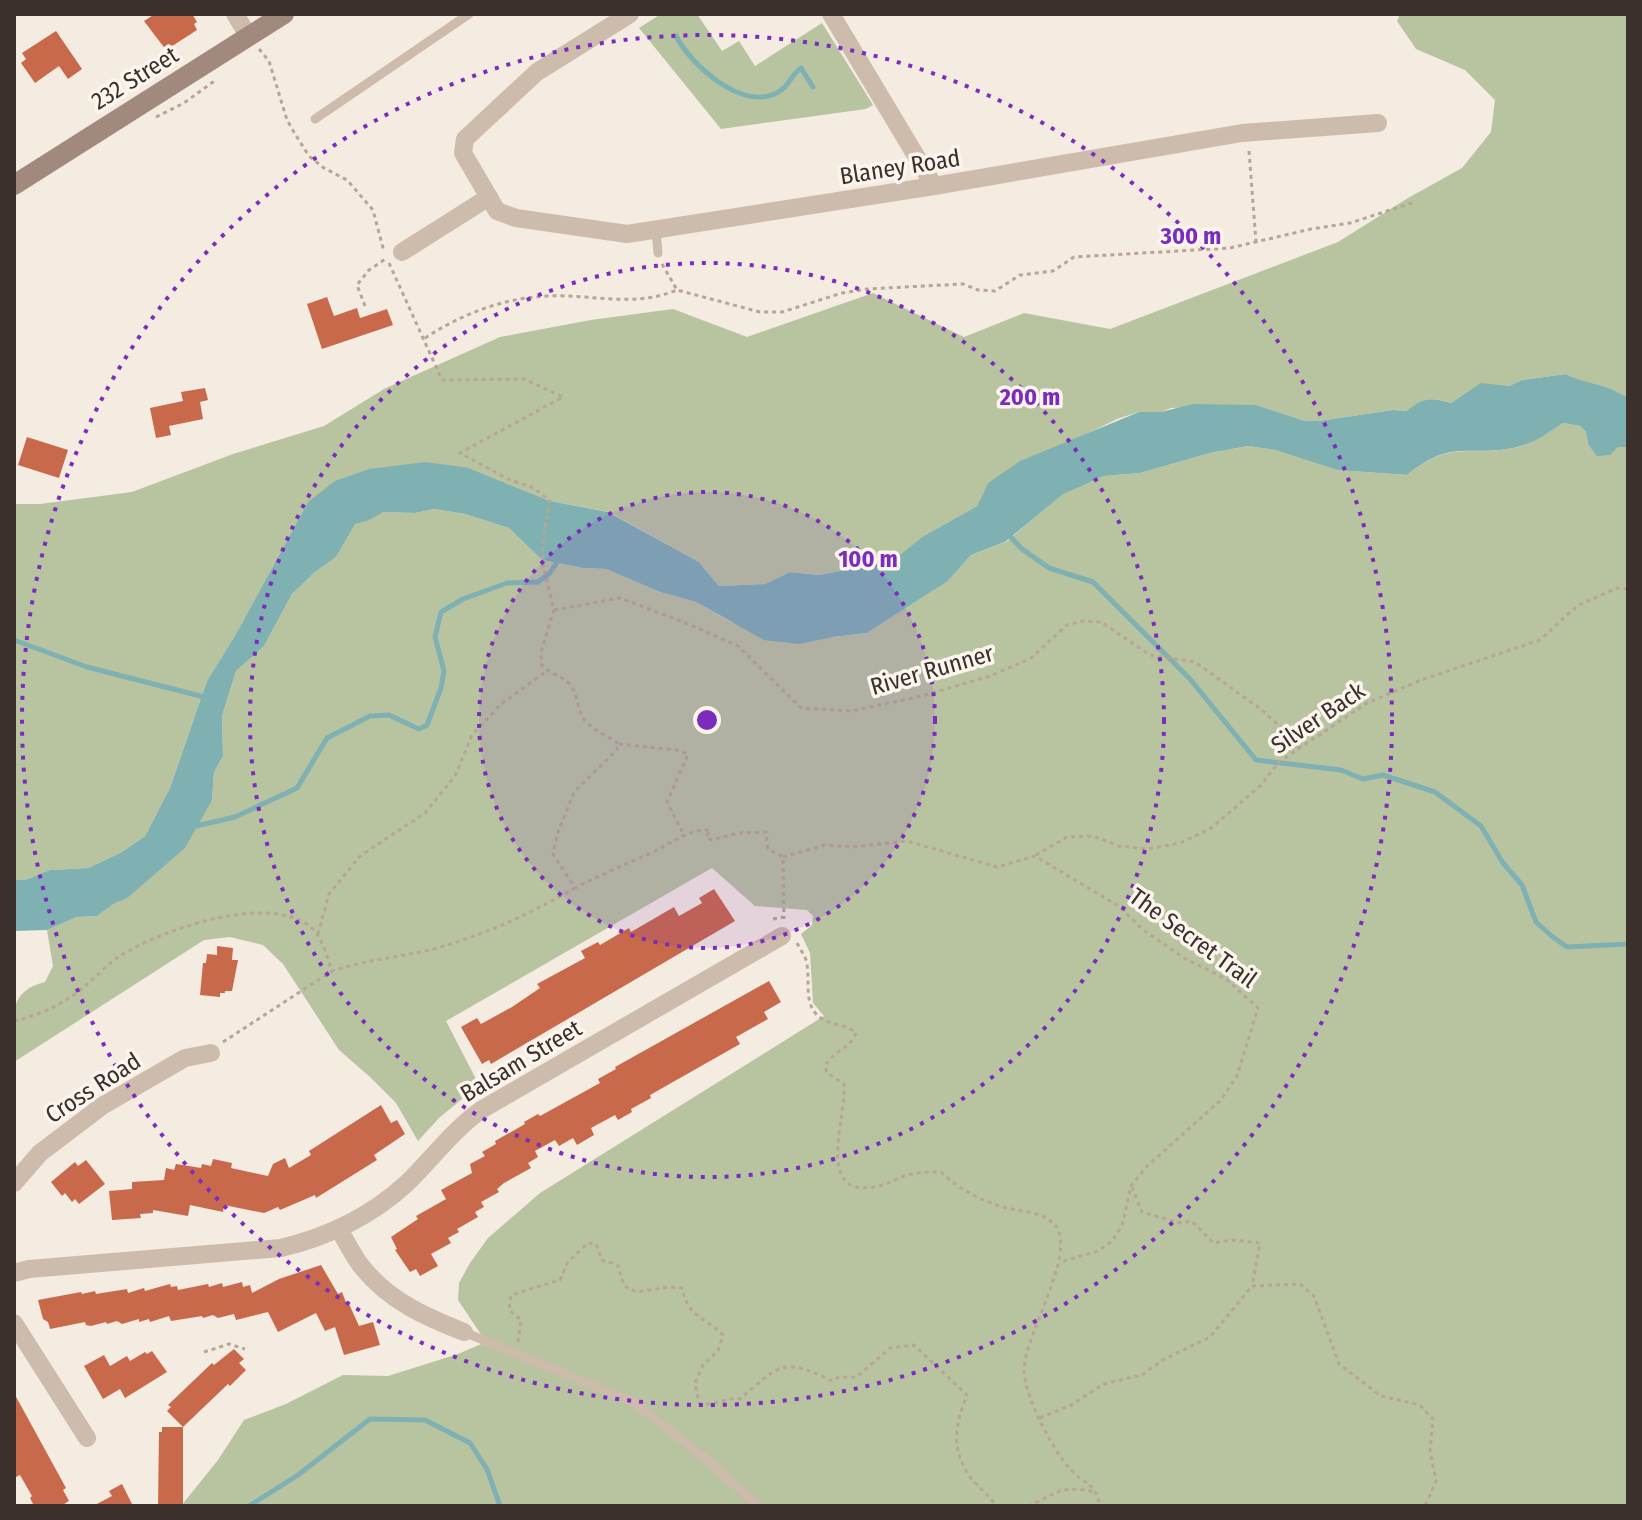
<svg xmlns="http://www.w3.org/2000/svg" width="1642" height="1520" font-family="'Fira Sans Condensed',sans-serif">
	<style>
		.green { fill: #b8c4a0 }
		.water { fill: #7fb0b2 }
		.lines { fill: none; stroke-linecap: round; stroke-linejoin: round }
		.stream { stroke: #7fb0b2; stroke-width: 5 }
		.building { fill: #c8694b }
		.path { stroke: #b9a596; stroke-width: 3; stroke-dasharray: 4 4; stroke-linecap: butt }
		.lane { stroke: #cdbbac; stroke-width: 9 }
		.street { stroke: #cdbbac; stroke-width: 18 }
		.secondary { stroke: #a18a7d; stroke-width: 20 }
		.ring { fill: none; stroke: #7b2cbf; stroke-width: 4; stroke-dasharray: 4 8 }
		.labels { text-anchor: middle; stroke-width: 7; stroke-linejoin: round; paint-order: stroke }
		.street-label { font-size: 24px; fill: #3b302b; stroke: #fbf5ee }
		.centre { fill: #7b2cbf; stroke: #fbf5ee; stroke-width: 4 }
		.ring-label { font-size: 24px; text-anchor: middle; font-weight: bold; fill: #7b2cbf; stroke: #fbf5ee; stroke-width: 7; stroke-linejoin: round; paint-order: stroke }
	</style>
	<rect width="100%" height="100%" fill="#f4ebe1"/>
	<g class="green">
		<polygon points="661,14 697,14 722,51 739,41 755,66 822,23 873,105 866,109 721,129 639,28"/>
		<path d="M1400 14H1628V397L1621 396 1614 390 1580 381 1566 374 1522 380 1509 386 1481 384 1451 403C1432 397 1423 397 1408 411L1393 410 1319 421H1305L1256 405 1171 408 1161 412H1139L1117 419 988 483 977 506 922 537 901 554 872 565 819 575 790 572 765 584 719 586 699 562 609 512 550 501 469 468 308 502 236 634 207 681 170 788 145 836 122 852 88 868 50 870 25 880H14V504H40L132 492 233 454 324 426 384 389 500 337 591 320 673 309 747 337 873 293 964 337 1024 313 1110 329 1338 242 1408 198 1462 168 1491 132 1495 100 1465 70 1416 49 1397 21Z"/>
		<path d="M1563 423 1580 426 1586 432 1588 444 1628 447V1506H181L218 1460 244 1420 286 1404 343 1375 388 1376 458 1354 486 1342 458 1300 459 1283 470 1263 488 1238 540 1193 824 1016 813 1003 810 953 801 934 812 925 813 916 807 910 755 906 712 868 446 1021 479 1085 439 1118 418 1141 396 1103 370 1077 339 1050 283 964 263 945 230 937 204 940 14 1062C14 1027 3 992 45 982L53 966 47 930 77 917 97 916 115 903 126 899 212 800 214 772 223 756 222 716 236 671 264 646 292 594 315 572 336 557 355 523 370 520 382 512 415 513 434 509 465 514 509 528 542 560 583 568 606 569 660 592 696 602 731 622 833 637 867 633 948 581 971 555 1006 542 1063 493 1104 476 1140 473 1210 453 1248 446 1275 450 1337 470 1407 475C1454 439 1464 457 1513 448 1532 444 1547 434 1563 423Z"/>
	</g>
	<path class="water" d="M1566 374C1581 382 1595 383 1611 389 1617 391 1620 395 1628 397V447H1618L1610 455 1597 456 1588 444 1586 432 1580 426 1563 423C1547 434 1533 444 1513 448 1464 457 1454 438 1407 475L1337 470 1275 450 1248 446 1210 453 1140 473 1104 476 1063 494 1005 542 971 555 948 581 867 633 833 637 799 644 764 640 696 602 660 592 606 569 583 568 542 560 509 528 465 514 434 509 415 513 383 512 370 520 355 524 336 557 315 572 292 594 264 646 236 671 222 716 223 756 214 772 212 800 185 848 126 899 115 903 97 916 77 917 47 930 14 931V880H25L50 870 88 868 122 852 145 836 170 788 207 681 236 634 308 502 335 481 369 469 426 462 469 468 550 501 608 512 699 562 719 586 765 584 790 572 819 575 872 565 901 554 922 537 977 506 988 483 1020 461 1139 412H1161L1193 404 1256 405 1305 421H1319L1393 410 1407 411C1423 397 1431 397 1451 403L1481 383 1509 386 1522 380Z"/>
	<g class="lines">
		<g class="stream">
			<path d="M676 36C691 65 744 114 780 91 789 86 792 74 801 68L813 87"/>
			<polyline points="1006,532 1022,549 1049,568 1093,582 1190,679 1256,760 1341,770 1363,779 1383,775 1435,792 1481,826 1503,863 1522,885 1536,922 1554,938 1567,947 1628,944"/>
			<polyline points="14,640 87,667 208,698"/>
			<polyline points="192,827 235,817 297,788 327,738 370,716 389,715 419,729 427,725 441,688 444,671 435,637 441,612 463,599 507,583 538,582 550,573 559,559"/>
			<polyline points="249,1506 298,1475 370,1419 425,1420 470,1443 487,1469 500,1506"/>
		</g>
	</g>
	<g class="building">
		<polygon points="155,14 192,14 197,22 194,24 197,30 166,50 144,21"/>
		<polygon points="56,31 82,69 68,79 59,66 35,83 21,63 26,59 22,53"/>
		<polygon points="327,297 334,316 357,308 360,318 387,309 393,325 322,349 307,304"/>
		<polygon points="205,388 208,400 200,402 203,419 169,426 171,435 156,438 150,408 183,401 181,392"/>
		<polygon points="27,437 68,450 59,478 18,465"/>
		<polygon points="714,889 735,921 491,1064 489,1060 482,1064 461,1027 477,1018 481,1024 512,1007 540,988 537,984 585,958 581,951 598,942 600,945 629,928 631,932 674,907 679,916 702,903 699,898"/>
		<polygon points="217,946 233,948 232,960 238,960 232,991 225,991 225,993 220,993 220,997 200,995 203,963 206,963 207,954 217,955"/>
		<polygon points="769,981 781,1002 764,1012 768,1019 736,1037 740,1044 650,1095 651,1098 631,1109 632,1112 618,1120 615,1115 591,1128 594,1135 577,1145 573,1138 559,1146 555,1140 535,1151 538,1157 528,1163 531,1168 504,1183 497,1189 499,1192 481,1202 484,1207 475,1212 478,1217 457,1229 459,1232 448,1238 451,1243 431,1254 438,1266 420,1276 416,1269 410,1272 395,1250 397,1249 391,1237 418,1219 416,1216 446,1199 441,1190 472,1173 470,1164 485,1156 482,1152 496,1144 495,1141 525,1124 524,1122 538,1114 540,1116 600,1083 598,1079 616,1069 615,1067"/>
		<polygon points="381,1105 391,1123 397,1120 405,1134 374,1155 377,1160 316,1198 315,1195 280,1210 278,1207 264,1213 224,1205 223,1212 190,1205 188,1216 153,1210 153,1213 140,1214 141,1218 112,1220 109,1191 132,1189 132,1182 164,1180 166,1168 174,1170 176,1164 201,1168 202,1164 211,1166 213,1159 232,1163 231,1168 268,1176 273,1164 285,1158 289,1168 311,1155 309,1151"/>
		<polygon points="86,1160 105,1184 79,1204 75,1199 72,1202 65,1193 62,1196 51,1182 75,1162 78,1166"/>
		<polygon points="321,1265 338,1294 342,1292 347,1305 349,1304 359,1326 373,1322 380,1345 344,1355 335,1327 325,1331 316,1313 278,1332 268,1312 236,1320 234,1314 218,1318 213,1315 203,1318 202,1316 171,1321 169,1316 150,1322 149,1319 139,1322 139,1319 122,1324 117,1321 107,1324 106,1322 91,1326 86,1325 85,1322 50,1329 48,1322 43,1319 38,1300 81,1292 82,1294 95,1291 96,1294 127,1289 128,1293 144,1288 145,1291 170,1284 171,1287 177,1286 178,1290 208,1284 209,1287 222,1283 223,1287 242,1282 243,1287 250,1285 252,1293 279,1279"/>
		<polygon points="234,1349 244,1359 239,1363 246,1370 230,1386 228,1384 183,1427 167,1411 171,1407 168,1405 212,1363 214,1365"/>
		<polygon points="152,1351 167,1372 125,1398 120,1389 103,1399 84,1366 104,1355 110,1366 127,1356 130,1361 145,1352 147,1354"/>
		<polygon points="14,1393 66,1488 63,1490 69,1501 61,1506 34,1506 30,1498 32,1496 20,1475 14,1478"/>
		<polygon points="162,1427 183,1427 183,1506 158,1506 159,1432 162,1432"/>
		<polygon points="122,1484 133,1506 93,1506 112,1496 109,1491"/>
	</g>
	<g class="lines">
		<g class="path">
			<polyline points="259,49 269,61 287,120 295,134 309,156 324,168 347,180 373,210 384,252"/>
			<polyline points="156,117 184,103 217,79"/>
			<polyline points="1249,151 1256,242"/>
			<path d="M389 263 442 380 524 379 563 397 460 453 508 479 534 488 550 501 544 533 542 560 554 610 541 652V664C549 674 564 676 572 687 578 696 577 709 583 718 592 731 607 735 619 744L616 751 574 792 558 832 553 854 575 888C600 875 626 864 651 853 670 844 688 829 710 830L706 837 712 840 738 833 766 832 768 849 783 857 784 919"/>
			<polyline points="662,264 677,290 760,312 782,312 842,293 867,289 963,284 978,290 995,291 1020,275 1053,271 1074,257 1230,248 1311,229 1350,223 1415,202"/>
			<polyline points="365,306 357,285 369,270 387,258"/>
			<path d="M425 338C462 314 503 298 547 296 592 294 634 308 677 290"/>
			<polyline points="554,610 620,598 686,623 738,646 801,708 851,711 922,696 990,676 1030,659 1067,625 1083,621 1101,622 1150,655 1195,662 1262,710 1290,736 1299,748"/>
			<polyline points="619,744 676,750 688,754 667,802 684,835"/>
			<polyline points="1036,855 1067,837 1093,836 1119,846 1148,849 1180,843 1210,829 1261,785 1279,762 1367,703 1421,680 1540,640 1577,606 1617,588 1628,589"/>
			<polyline points="783,857 825,845 852,847 907,841 997,867 1035,856 1120,907 1142,929 1184,958 1226,979 1258,1008 1237,1076 1220,1101 1146,1167 1131,1186 1122,1226 1112,1241 1098,1251 1060,1262"/>
			<polyline points="773,919 783,917"/>
			<polyline points="318,934 329,894 360,856 425,813 455,776 472,735 501,704 547,671"/>
			<path d="M797 943C800 949 804 954 806 960 811 978 803 1001 817 1015 828 1026 846 1023 856 1033 851 1049 831 1051 825 1067L827 1073 844 1084C847 1118 814 1197 874 1187 884 1186 894 1180 904 1176 916 1172 928 1172 941 1172 959 1189 979 1200 1004 1207 1020 1212 1043 1211 1055 1225 1078 1253 1024 1335 1024 1371 1025 1398 1053 1450 1071 1470 1085 1485 1095 1482 1100 1506"/>
			<path d="M14 1021C39 1015 60 1006 80 990 95 979 107 963 123 954 165 929 260 896 305 923 322 933 326 954 332 971 365 960 400 957 434 949 484 935 530 914 575 888"/>
			<polyline points="223,1042 332,971"/>
			<polyline points="1132,1187 1142,1212 1180,1223 1192,1221 1213,1243 1232,1240 1260,1243 1252,1286"/>
			<path d="M518 1342 521 1320 509 1310 511 1295 560 1280 568 1262 588 1243 596 1244 602 1260 618 1265 624 1286 637 1292 668 1287 682 1288C688 1318 704 1316 723 1335L718 1351 703 1365 695 1383 699 1403C714 1407 726 1397 740 1399 780 1365 782 1356 832 1381L839 1377H857L890 1348 914 1345 967 1395C955 1426 950 1449 971 1478 979 1488 989 1495 996 1506"/>
			<polyline points="204,1352 229,1344 245,1349"/>
			<polyline points="1040,1418 1071,1405 1104,1384 1142,1375 1163,1360 1210,1337 1252,1286 1300,1284 1314,1296 1339,1364 1381,1396 1420,1405 1433,1419 1430,1451 1436,1481 1425,1506"/>
			<path d="M1028 1506C1062 1492 1057 1485 1097 1492"/>
		</g>
		<g class="lane">
			<polyline points="315,119 469,14"/>
			<polyline points="656,229 658,253"/>
			<polyline points="464,1332 635,1403 706,1459 758,1506"/>
		</g>
		<g class="street">
			<polyline points="235,14 249,37"/>
			<polyline points="630,14 537,72 465,139 463,153 497,211 516,218 627,234 934,186 1242,133 1378,123"/>
			<polyline points="831,14 934,186"/>
			<polyline points="402,252 489,197"/>
			<polyline points="14,1183 40,1153 102,1106 185,1058 211,1053"/>
			<path d="M339 1229C346 1241 353 1256 362 1267 389 1301 426 1317 464 1332"/>
			<path d="M14 1273 29 1269 281 1248C327 1237 371 1216 406 1184 432 1159 452 1131 481 1110L782 936"/>
			<polyline points="14,1323 87,1438"/>
		</g>
		<polyline class="secondary" points="14,185 284,14"/>
	</g>
	<circle cx="707" cy="720" r="228" fill="#7b2cbf" fill-opacity=".12"/>
	<g class="ring">
		<circle cx="707" cy="720" r="228"/>
		<circle cx="707" cy="720" r="457"/>
		<circle cx="707" cy="720" r="685"/>
	</g>
	<g class="labels">
		<g class="street-label">
			<text transform="translate(135 78) rotate(-32)" y="8">232 Street</text>
			<text transform="translate(900 167) rotate(-9)" y="8">Blaney Road</text>
			<text transform="translate(932 670) rotate(-16)" y="8">River Runner</text>
			<text transform="translate(1318 718) rotate(-34)" y="8">Silver Back</text>
			<text transform="translate(1193 938) rotate(36)" y="8">The Secret Trail</text>
			<text transform="translate(521 1061) rotate(-31)" y="8">Balsam Street</text>
			<text transform="translate(93 1088) rotate(-33)" y="8">Cross Road</text>
		</g>
	</g>
	<circle cx="707" cy="720" r="12" class="centre"/>
	<g class="ring-label">
		<text x="1191" y="244">300 m</text>
		<text x="1030" y="405">200 m</text>
		<text x="868" y="567">100 m</text>
	</g>
	<rect width="1642" height="1520" fill="none" stroke="#3b302b" stroke-width="32"/>
</svg>
